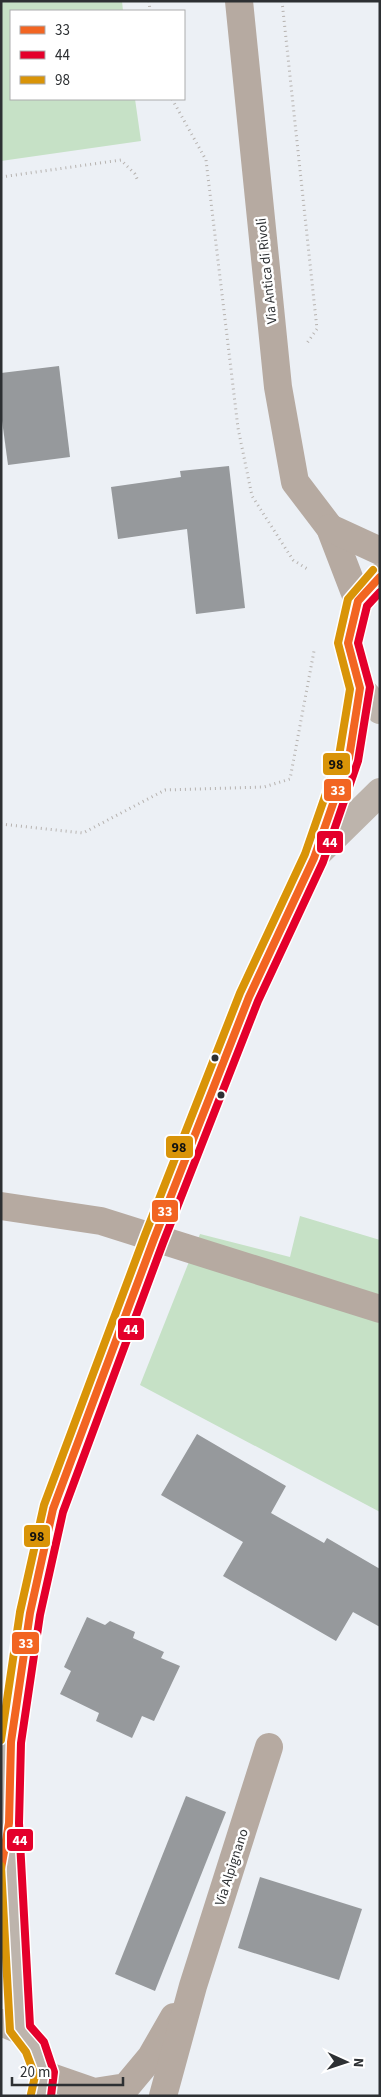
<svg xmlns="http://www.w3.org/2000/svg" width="381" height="2097" font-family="'Source Sans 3',sans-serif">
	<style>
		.green { fill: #c6e1c6 }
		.building { fill: #96999c }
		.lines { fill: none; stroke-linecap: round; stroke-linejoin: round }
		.path { stroke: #b6b2af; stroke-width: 3; stroke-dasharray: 1 4; stroke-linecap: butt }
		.street { stroke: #b6aaa1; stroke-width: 28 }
		.secondary { stroke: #bdb4ac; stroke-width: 28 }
		.bus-1-casing { stroke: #fff; stroke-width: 11 }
		.bus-2-casing { stroke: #fff; stroke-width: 11 }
		.bus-3-casing { stroke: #fff; stroke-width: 11 }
		.bus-1 { stroke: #f26522; stroke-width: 8 }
		.bus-2 { stroke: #e4002b; stroke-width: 8 }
		.bus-3 { stroke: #d99408; stroke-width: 8 }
		.bus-dot { fill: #2d3033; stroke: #fff; stroke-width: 2 }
		.labels { text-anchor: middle; stroke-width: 5; stroke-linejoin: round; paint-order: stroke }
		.street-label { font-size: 14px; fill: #2d3033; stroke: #fff }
		.line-badge { stroke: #fff; stroke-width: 2 }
		.badge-label { font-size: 14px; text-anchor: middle; font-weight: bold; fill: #fff }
		.pale-badge-label { font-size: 14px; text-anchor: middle; font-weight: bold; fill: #111 }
	</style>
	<rect width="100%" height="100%" fill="#ecf0f5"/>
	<g class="green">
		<polygon points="1,1 122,1 123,11 11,11 11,99 135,99 141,141 1,161"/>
		<polygon points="300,1216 380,1240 380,1512 140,1385 200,1234 290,1257"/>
	</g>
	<g class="building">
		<polygon points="59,366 70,457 8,465 1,413 1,373"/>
		<polygon points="229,466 245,608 196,614 187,529 118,539 111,487 181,477 180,471"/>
		<polygon points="197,1434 286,1486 271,1513 324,1543 327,1538 380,1569 380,1627 353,1612 336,1641 223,1576 243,1542 161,1495"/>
		<polygon points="87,1617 105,1625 110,1621 135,1632 133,1638 164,1652 161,1658 180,1666 154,1721 142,1716 132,1738 96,1721 99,1713 60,1694 71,1671 64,1667"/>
		<polygon points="186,1796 226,1812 155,1991 115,1974"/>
		<polygon points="260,1877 362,1909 339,1980 238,1948"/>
	</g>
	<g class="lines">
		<g class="path">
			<polyline points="149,1 150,11"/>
			<polyline points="282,1 317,329 307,343"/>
			<polyline points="172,99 206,160 238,428 252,496 293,560 309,570"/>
			<polyline points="1,177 121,160 135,174 138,181"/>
			<polyline points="1,824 83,833 165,790 264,787 290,779 314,651"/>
		</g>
		<g class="street">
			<polyline points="239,1 278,387 295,482 330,528 358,601"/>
			<polyline points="330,528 380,551"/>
			<polyline points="1,1206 101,1221 380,1309"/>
			<polyline points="45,2075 94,2092 126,2087 151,2057 174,2017"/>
			<polyline points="163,2096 193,1986 269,1747"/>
		</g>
		<g class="secondary">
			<polyline points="360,688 380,710"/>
			<polyline points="320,851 380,792"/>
			<polyline points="3,2023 20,2030 35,2047 45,2075 41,2096"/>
			<polyline points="20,2030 9,1823 11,1742 30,1613 53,1509 154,1239 249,997 314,858 349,758 360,688 348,643 358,601 380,577"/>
		</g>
		<defs>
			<polyline id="bus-1" points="1,1869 9,1823 11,1742 30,1613 53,1509 154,1239 249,997 314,858 349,758 360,688 348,643 358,601 380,577"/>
			<polyline id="bus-2" points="51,2096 54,2072 44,2042 30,2026 19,1823 21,1743 40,1615 63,1512 163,1243 258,1001 323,862 358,761 370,687 358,643 367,606 380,592"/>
			<g id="bus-3">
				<polyline points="1,1740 20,1612 44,1505 145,1235 240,993 305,854 339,756 350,689 338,643 348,599 373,570"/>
				<polyline points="1,1866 10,2031 26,2052 35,2076 31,2094"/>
			</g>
		</defs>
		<use href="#bus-1" class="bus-1-casing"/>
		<use href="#bus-2" class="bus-2-casing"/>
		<use href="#bus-3" class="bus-3-casing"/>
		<use href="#bus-1" class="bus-1"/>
		<use href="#bus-2" class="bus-2"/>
		<use href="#bus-3" class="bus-3"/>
	</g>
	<g class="bus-dot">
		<circle cx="215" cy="1058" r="4.5"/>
		<circle cx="221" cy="1095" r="4.5"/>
	</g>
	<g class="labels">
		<g class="street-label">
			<text transform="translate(266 271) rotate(-96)" y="5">Via Antica di Rivoli</text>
			<text transform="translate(231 1867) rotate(-72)" y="5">Via Alpignano</text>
		</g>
	</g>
	<g class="line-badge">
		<rect x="322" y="752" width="29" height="24" rx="5" fill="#d99408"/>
		<rect x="323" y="778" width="29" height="24" rx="5" fill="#f26522"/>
		<rect x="316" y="830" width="28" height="24" rx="5" fill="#e4002b"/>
		<rect x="165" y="1135" width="29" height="24" rx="5" fill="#d99408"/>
		<rect x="151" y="1199" width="28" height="24" rx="5" fill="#f26522"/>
		<rect x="117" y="1317" width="28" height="24" rx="5" fill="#e4002b"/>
		<rect x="23" y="1524" width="28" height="24" rx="5" fill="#d99408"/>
		<rect x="11" y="1631" width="29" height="24" rx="5" fill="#f26522"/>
		<rect x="6" y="1828" width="28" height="24" rx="5" fill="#e4002b"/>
	</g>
	<g class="badge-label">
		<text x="338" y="795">33</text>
		<text x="330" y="847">44</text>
		<text x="165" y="1216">33</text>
		<text x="131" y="1334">44</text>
		<text x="26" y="1648">33</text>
		<text x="20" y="1845">44</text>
	</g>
	<g class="pale-badge-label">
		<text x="336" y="769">98</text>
		<text x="179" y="1152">98</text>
		<text x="37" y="1541">98</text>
	</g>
	<rect width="381" height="2097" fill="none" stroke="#2d3033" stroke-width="5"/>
	<rect x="10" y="10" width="175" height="90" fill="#ffffff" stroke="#abacad"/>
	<rect x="20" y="26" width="25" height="8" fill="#f26522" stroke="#abacad"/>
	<text x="55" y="35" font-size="15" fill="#2d3033">33</text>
	<rect x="20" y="51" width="25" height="8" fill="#e4002b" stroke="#abacad"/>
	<text x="55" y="60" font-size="15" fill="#2d3033">44</text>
	<rect x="20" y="76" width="25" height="8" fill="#d99408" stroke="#abacad"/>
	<text x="55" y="85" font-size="15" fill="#2d3033">98</text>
	<g transform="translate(346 2062) rotate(93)" stroke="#ffffff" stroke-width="4" paint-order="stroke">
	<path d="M0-4L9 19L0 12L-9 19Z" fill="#2d3033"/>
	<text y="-8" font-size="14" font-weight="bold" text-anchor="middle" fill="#2d3033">N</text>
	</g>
	<path d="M12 2077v8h111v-8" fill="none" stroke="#2d3033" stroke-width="2.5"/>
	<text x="20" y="2077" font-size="15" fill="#2d3033" stroke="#ffffff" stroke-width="4" paint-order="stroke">20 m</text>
</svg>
